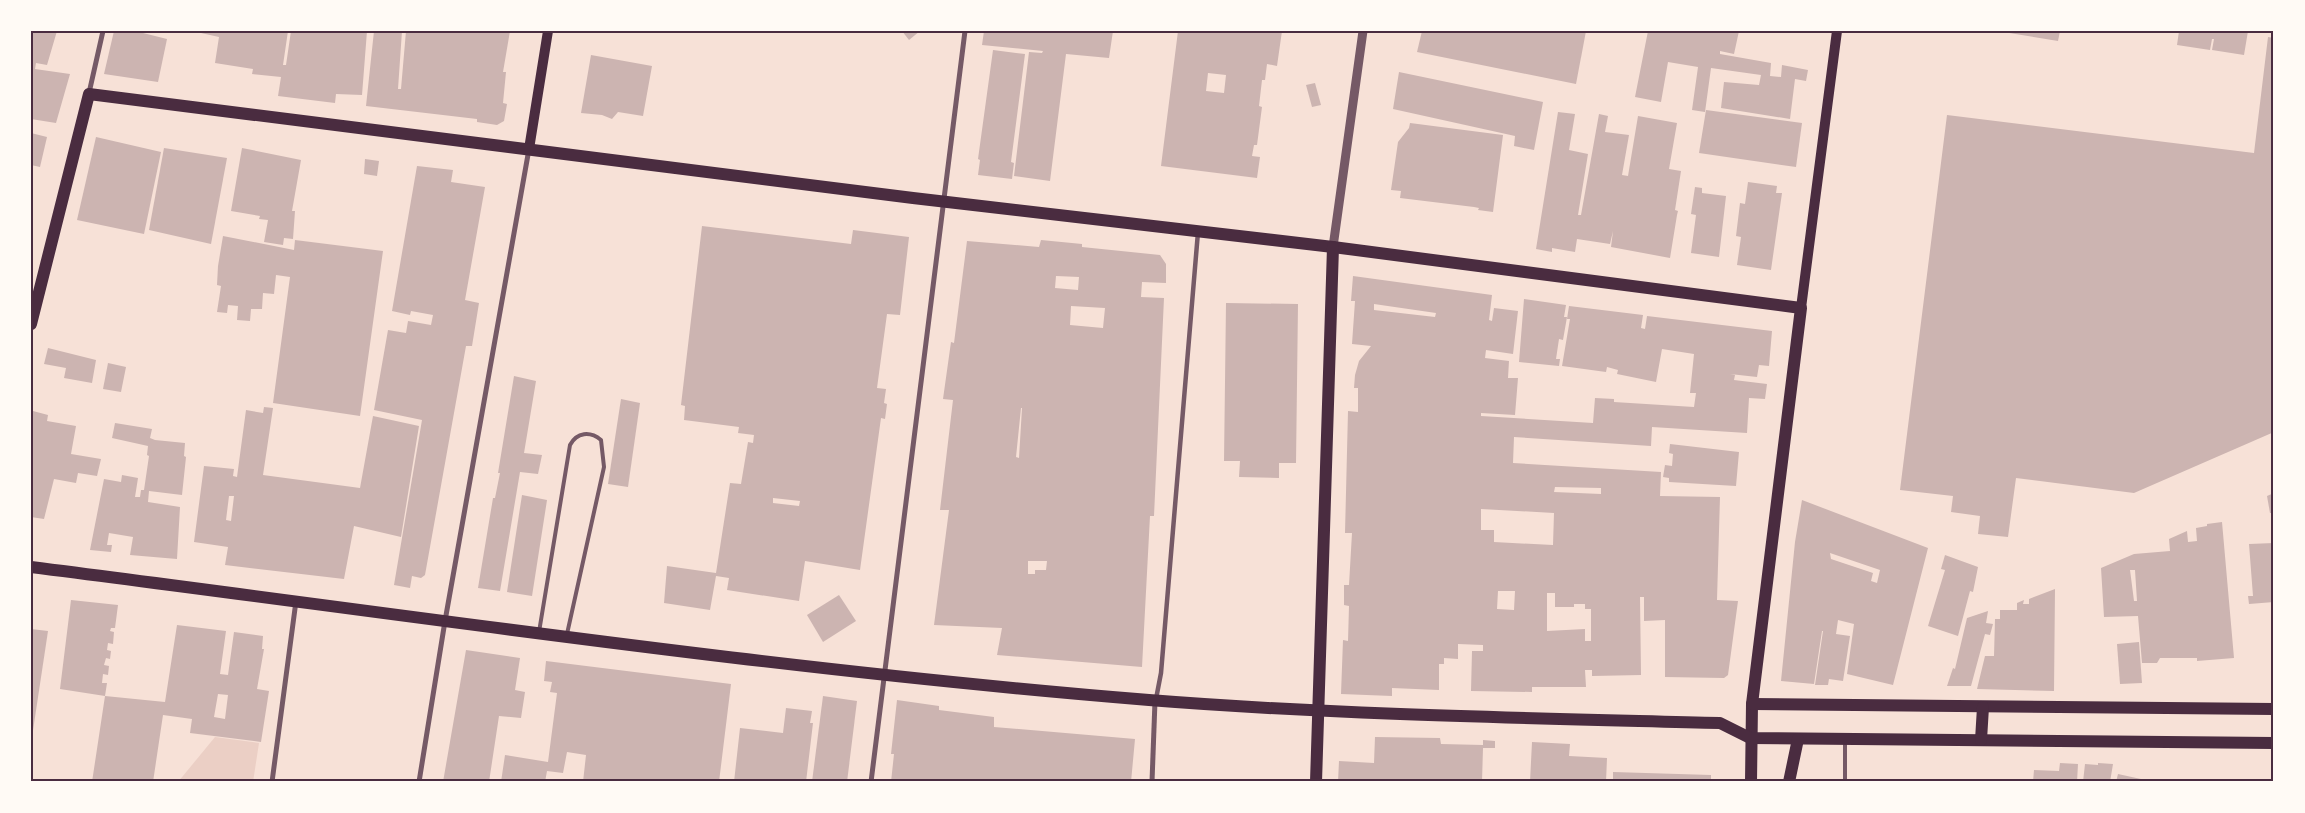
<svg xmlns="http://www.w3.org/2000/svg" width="2305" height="813" font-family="'Times New Roman',serif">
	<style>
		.green { fill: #ebcfc5 }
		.building { fill: #ccb4b1; fill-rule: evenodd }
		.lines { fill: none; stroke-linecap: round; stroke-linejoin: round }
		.service { stroke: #755966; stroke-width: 4 }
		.pedestrian { stroke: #755966; stroke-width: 4.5 }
		.minor { stroke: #755966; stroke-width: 5 }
		.tertiary { stroke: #755966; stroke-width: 9 }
		.secondary { stroke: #4a2c40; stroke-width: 10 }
		.primary { stroke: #4a2c40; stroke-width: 12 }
		.neatline { fill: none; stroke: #4a2c40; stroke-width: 2 }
	</style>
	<rect width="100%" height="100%" fill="#f7e1d7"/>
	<polygon class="green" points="215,737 259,743 253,782 178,782"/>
	<g class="building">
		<polygon points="31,31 57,31 47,65 36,63 35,69 70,74 56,123 31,119 31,98 33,97 31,96"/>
		<polygon points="114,31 135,31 167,39 158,82 104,74"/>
		<polygon points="192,31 288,31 283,65 286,65 291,31 367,31 362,95 336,94 335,103 278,96 281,77 252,74 253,69 215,63 219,37"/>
		<polygon points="374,31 402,31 398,89 401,89 406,31 510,31 503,72 506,72 503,103 507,104 504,121 497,125 477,122 477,119 366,106"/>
		<polygon points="902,31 920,31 909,40"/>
		<polygon points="984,31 1113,31 1109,58 1066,54 1050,181 1014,176 1029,52 1042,53 1043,51 982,45"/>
		<path d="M1178 31H1282L1277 66 1267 64 1265 80H1262L1259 106 1262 107 1257 145H1254L1252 156 1260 157 1257 178 1161 166ZM1208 73 1226 75 1224 93 1206 91Z"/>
		<polygon points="1422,31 1586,31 1576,84 1417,52"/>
		<polygon points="1648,31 1739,31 1734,54 1720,51 1720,54 1771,63 1770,76 1781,77 1782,65 1808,70 1806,81 1795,79 1790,119 1721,108 1724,82 1759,85 1761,75 1711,68 1705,112 1692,110 1698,67 1668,62 1661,102 1635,97"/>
		<polygon points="1997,31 2060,31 2058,41"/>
		<polygon points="2179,31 2248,31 2244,55 2212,50 2214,39 2212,39 2210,50 2177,45"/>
		<polygon points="2268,37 2274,38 2274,432 2134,493 2016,478 2008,537 1978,534 1980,516 1951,512 1953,496 1900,490 1947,115 2254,153"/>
		<polygon points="993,50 1025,54 1011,162 1014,163 1012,179 978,175 980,160 978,159"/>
		<polygon points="591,55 652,66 643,116 618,112 612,119 602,115 581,113"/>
		<polygon points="1399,72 1543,102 1534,150 1514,146 1515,136 1393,109"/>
		<polygon points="1315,83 1321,105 1312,107 1306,85"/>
		<polygon points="1706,110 1802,123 1796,167 1699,153"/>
		<polygon points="1558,112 1575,114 1569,150 1588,154 1578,215 1581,215 1599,114 1608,116 1605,132 1629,135 1622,175 1628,176 1638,116 1677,123 1669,169 1681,171 1675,210 1678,211 1677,215 1670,258 1611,247 1613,231 1610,244 1577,239 1575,252 1552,248 1552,252 1536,249"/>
		<polygon points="1410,123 1503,135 1493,212 1478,210 1479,208 1474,207 1400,198 1401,191 1391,190 1398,142 1409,128"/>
		<polygon points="31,133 47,137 40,167 31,165"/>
		<polygon points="96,137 161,152 144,234 77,220"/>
		<polygon points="164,148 227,158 211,244 149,230"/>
		<polygon points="242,148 301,160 292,211 295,211 293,239 284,238 283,245 264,242 268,220 259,219 260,216 231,211"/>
		<polygon points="365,159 379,161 377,176 364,174"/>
		<polygon points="417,166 453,170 451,182 485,187 465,300 479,303 472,346 466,346 425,575 421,578 412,576 410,588 394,585 422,420 374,410 388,330 406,333 408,321 431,325 433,315 411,311 410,315 392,311"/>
		<polygon points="1748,182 1777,186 1776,193 1782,193 1771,270 1737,265 1741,237 1736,236 1740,203 1745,204"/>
		<polygon points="1695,187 1702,188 1702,193 1726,196 1719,257 1691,253 1696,215 1691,214"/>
		<path d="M702 226 851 244 853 230 909 237 900 315 887 314 877 388 886 389 884 403 887 404 885 419 881 418 860 570 805 561 799 601 727 590 729 578 716 576 710 610 664 603 667 566 716 573 730 483 741 484 748 442 753 443 754 435 738 433 739 427 684 420 685 406 681 405ZM773 498 800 501 799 506 773 503Z"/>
		<polygon points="223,236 294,250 295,240 383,251 360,416 273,403 290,277 276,275 274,294 263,293 262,309 251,309 250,321 237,320 238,306 228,305 227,313 217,312 221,286 217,285 218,266"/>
		<path d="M1041 240 1082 244V247L1160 255 1166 264V283L1142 282 1141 297 1164 298 1154 516H1150L1142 667 997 655 1002 628 934 625 949 510H940L953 400 943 399 951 342 954 343 967 241 1039 247ZM1056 276 1079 277 1078 290 1055 288ZM1071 306 1105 308 1103 328 1070 325ZM1021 408H1022L1019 458 1016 457ZM1028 561H1047L1046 570H1035V574H1028Z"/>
		<path d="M1353 276 1492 295 1489 320 1492 321 1494 308 1518 311 1513 354 1486 350 1485 358 1509 361 1508 378H1518L1515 415 1481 413V416L1593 423 1595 398 1614 399V402L1694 407 1696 393H1690L1694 354 1662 349 1656 382 1617 374 1618 370 1607 367 1606 372 1562 366 1570 319H1567L1569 306 1643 315 1641 328 1645 329 1647 316 1772 331 1769 366 1759 365 1757 377 1730 374 1735 375 1734 380 1767 384 1765 399 1749 398 1747 433 1652 427 1651 446 1514 437 1513 463 1661 472 1660 496 1720 497 1717 600 1738 601 1728 675 1724 678 1665 677V620L1644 621V597H1640L1641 675 1592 676V670H1585L1586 687H1532V692L1471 691 1472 651H1483V645L1458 644V659L1444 658V664H1439V690L1392 688V696L1341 694 1343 640 1348 641 1349 606 1344 605V585H1349L1352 533H1345L1348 411 1358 412V388H1354L1355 375 1359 361 1371 346 1352 344 1355 301H1351ZM1374 304 1436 313 1435 317 1374 310ZM1555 487 1601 488V494L1554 492ZM1481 509 1554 513 1553 545 1494 542V530H1481ZM1498 591H1515L1514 610 1497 609ZM1547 593H1555V607H1574V604H1585V609H1591V641H1585V629L1547 631Z"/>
		<polygon points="1524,299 1566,305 1564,317 1567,317 1563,340 1559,339 1556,359 1560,359 1559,366 1519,362"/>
		<polygon points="1226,303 1298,304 1296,463 1279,463 1279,478 1239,477 1240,461 1224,461"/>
		<polygon points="48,348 96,360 92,383 64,378 66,368 44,364"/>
		<polygon points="108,363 126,367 121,392 103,389"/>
		<polygon points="514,376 536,381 524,453 542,455 538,474 520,472 500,591 478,588 493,498 495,498 500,473 498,473"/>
		<polygon points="621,399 640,403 628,487 608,484"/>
		<path d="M264 407 273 408 263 475 360 488 373 416 419 426 401 537 354 526 344 579 225 565 228 547 194 542 204 466 234 469 233 476 237 477 246 410 263 413ZM229 496H234L231 521 226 520Z"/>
		<polygon points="33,411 48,415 47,421 76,426 71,454 101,459 97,476 78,473 76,483 54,479 44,519 31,517 31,420"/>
		<polygon points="115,423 152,429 150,438 155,440 185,443 184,456 186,457 182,495 149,491 148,502 180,507 177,559 130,555 133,537 109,533 107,545 112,545 111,552 90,550 104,479 121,482 122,475 138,478 135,497 140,497 141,490 144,490 149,456 147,455 148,446 112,438"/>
		<polygon points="1670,444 1739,452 1736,486 1669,482 1669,478 1663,477 1665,465 1672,466 1673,454 1669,453"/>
		<polygon points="2274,493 2274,513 2270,513 2267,496"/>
		<polygon points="522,495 547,500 532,596 507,592"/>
		<path d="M1802 500 1928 548 1893 685 1847 674 1854 624 1838 620 1836 634 1850 636 1843 681 1829 679 1828 685H1815L1823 631H1822L1814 684 1781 681 1795 542ZM1830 553 1880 570 1877 583 1871 581 1873 573 1831 559Z"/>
		<path d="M2222 522 2234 658 2197 661V658H2160L2157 663H2142L2138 616 2104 617 2101 568 2134 554 2170 551 2169 539 2187 531 2188 542 2197 541 2196 528 2207 526V524ZM2130 570H2135L2137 601H2134Z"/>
		<polygon points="2274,543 2274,602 2249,604 2248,596 2253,596 2249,544"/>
		<polygon points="1945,555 1978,567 1973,592 1970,591 1958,636 1928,626 1945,570 1941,569"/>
		<polygon points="2055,589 2054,691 1977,689 1985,656 1994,656 1995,619 2000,619 2000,610 2017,610 2017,603 2024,600 2023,604 2029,604 2029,599"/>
		<polygon points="839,595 856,621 823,642 807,615"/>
		<polygon points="71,600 118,605 115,628 111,628 110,631 114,632 113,644 108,643 107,650 111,651 110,659 106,658 104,665 109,666 108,675 103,674 102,683 107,683 105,696 60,689"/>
		<polygon points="1988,611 1986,623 1993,624 1990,635 1985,634 1971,686 1947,686 1953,668 1955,669 1967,618"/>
		<path d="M177 625 226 631 220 674 228 675 234 632 263 636 262 649H264L257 689 269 691 261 742 190 733 192 719 163 715 153 782H92L105 696 165 702ZM218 694 228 695 225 719 214 717Z"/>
		<polygon points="31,629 48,631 32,737 31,737"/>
		<polygon points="2139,642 2142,683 2120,684 2117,644"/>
		<polygon points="466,650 520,658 515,690 525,692 521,718 499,716 489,782 443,782"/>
		<polygon points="546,661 731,684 719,782 583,782 586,755 567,752 563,773 547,771 545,782 501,782 505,755 548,762 557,693 550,692 552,682 544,681"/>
		<polygon points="823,696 857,701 847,782 812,782"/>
		<polygon points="897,700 939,706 939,710 994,717 994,727 1135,739 1131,782 891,782 894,754 891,754"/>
		<polygon points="786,708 812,711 810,723 813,723 806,782 734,782 740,728 783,733"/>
		<polygon points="1375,737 1440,738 1441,744 1483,745 1483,740 1495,741 1495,748 1483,748 1482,782 1338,782 1339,761 1374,763"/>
		<polygon points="1532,742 1570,744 1569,756 1607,758 1606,782 1530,782"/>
		<polygon points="2060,763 2078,764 2077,782 2033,782 2034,770 2059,771"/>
		<polygon points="2098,763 2113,764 2110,782 2083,782 2085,764 2098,765"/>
		<polygon points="1613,772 1711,775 1711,782 1613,782"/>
		<polygon points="2118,774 2150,781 2150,782 2116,782"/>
	</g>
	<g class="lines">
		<g class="service">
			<path d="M539 632 570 445C577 432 590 431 601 440L604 467 567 634"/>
			<polyline points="1845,742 1845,782"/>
		</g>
		<polyline class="pedestrian" points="1156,699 1161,673 1198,232"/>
		<g class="minor">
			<polyline points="89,93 103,31"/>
			<polyline points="272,782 296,601"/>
			<polyline points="419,782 445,621 529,149"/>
			<polyline points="871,782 965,31"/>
			<polyline points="1152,782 1155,701"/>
		</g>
		<polyline class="tertiary" points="1333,247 1363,31"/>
		<g class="secondary">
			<polyline points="529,149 548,31"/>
			<polyline points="1801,308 1837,31"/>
		</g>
		<g class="primary">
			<polyline points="31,324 89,94 913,198 1333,247 1801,308 1752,704 1751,782"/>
			<path d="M31 567C403 614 775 670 1149 700 1339 715 1529 718 1720 723L1750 738 2274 743"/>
			<polyline points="1752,704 2274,709"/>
			<polyline points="1981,740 1983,707"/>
			<polyline points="1316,782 1333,247"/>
			<polyline points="1789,782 1798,739"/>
		</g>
	</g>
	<rect width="2305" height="813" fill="none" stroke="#fffaf5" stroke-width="65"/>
	<rect x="32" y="32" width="2240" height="748" class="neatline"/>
</svg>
